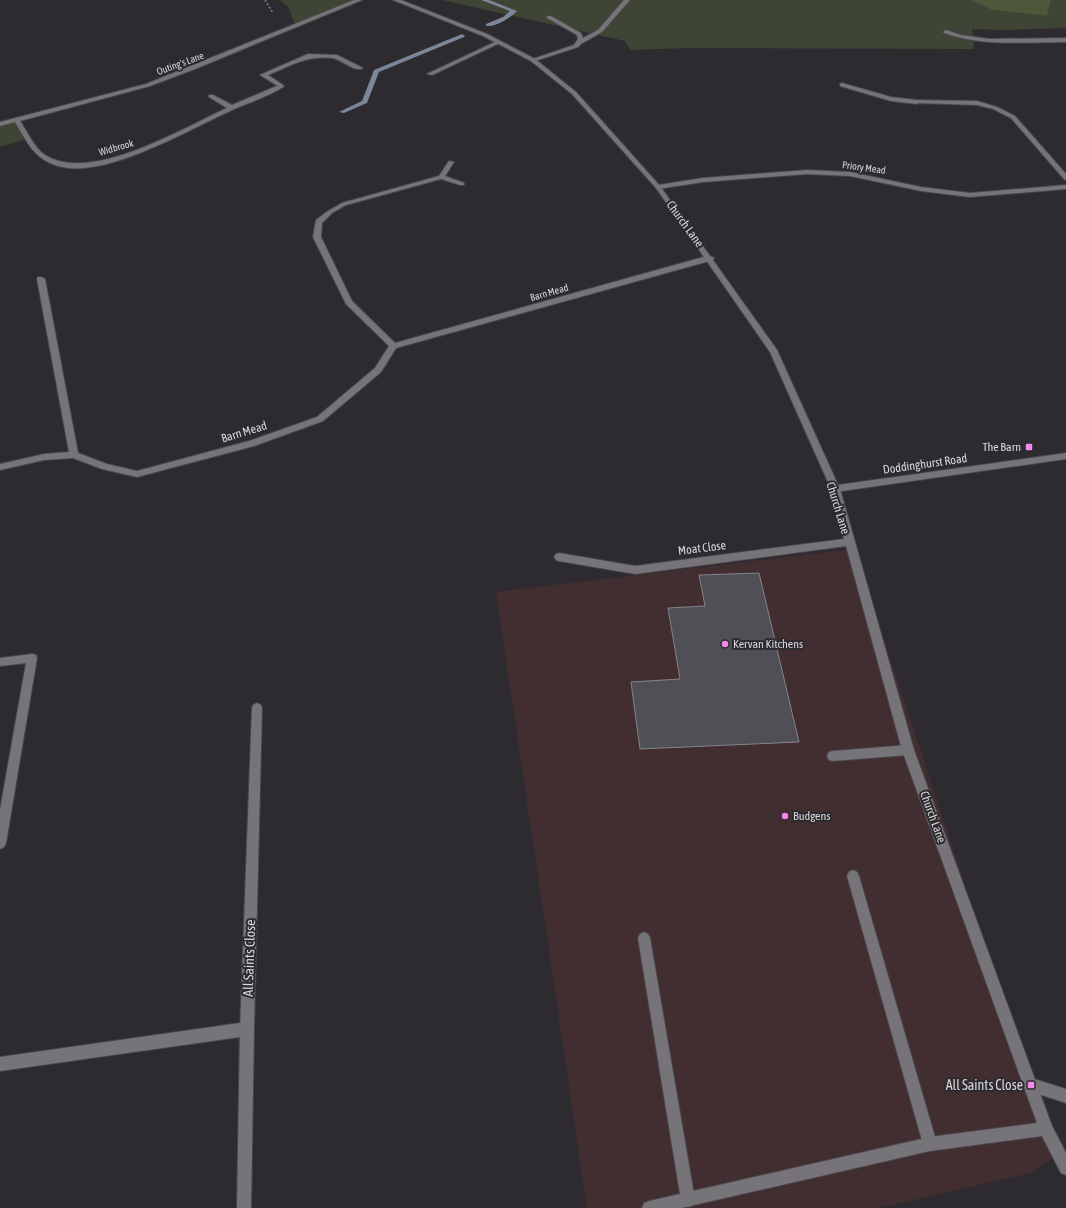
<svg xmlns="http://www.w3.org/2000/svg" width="1066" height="1208" font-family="'Asap Condensed',sans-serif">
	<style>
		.commercial { fill: #422e30 }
		.green { fill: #3f4534 }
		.forest { fill: #4e573a }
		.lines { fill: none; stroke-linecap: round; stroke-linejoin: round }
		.stream { fill: #7c8699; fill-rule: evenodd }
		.building { fill: #4f4f55; stroke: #84858b }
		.service-casing { stroke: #48464a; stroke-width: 2 }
		.minor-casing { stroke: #48464a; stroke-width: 2 }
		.tertiary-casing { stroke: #48464a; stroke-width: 2 }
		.path { stroke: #807e82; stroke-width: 1.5; stroke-dasharray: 2 2; stroke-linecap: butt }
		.service { fill: #777479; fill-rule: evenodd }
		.minor { fill: #777479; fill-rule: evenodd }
		.tertiary { fill: #777479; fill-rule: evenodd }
		.poi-dot { fill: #f688ec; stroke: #2e2b30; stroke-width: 1.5 }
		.labels { text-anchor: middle; stroke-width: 4; stroke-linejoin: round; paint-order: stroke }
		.far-street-label { font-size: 10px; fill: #d8d6d9; stroke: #2e2b30 }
		.street-label { font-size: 12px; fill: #d8d6d9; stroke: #2e2b30 }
		.poi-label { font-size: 12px; fill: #d8d6d9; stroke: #2e2b30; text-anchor: start }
		.near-street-label { font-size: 14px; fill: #d8d6d9; stroke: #2e2b30 }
		.near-poi-label { font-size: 14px; fill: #d8d6d9; stroke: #2e2b30; text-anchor: end }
	</style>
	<rect width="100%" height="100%" fill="#2e2b30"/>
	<polygon class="commercial" points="854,549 1031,1085 1056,1156 1030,1173 879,1208 587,1208 496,592"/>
	<g class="green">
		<polygon points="280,0 359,0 296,27 288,7"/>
		<polygon points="442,0 971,0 992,10 1047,16 1051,0 1066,0 1066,28 1003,30 972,29 974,49 687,48 630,50 625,41"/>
		<polygon points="17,120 29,138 0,147 0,124"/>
	</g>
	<polygon class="forest" points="971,0 1051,0 1047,16 992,10"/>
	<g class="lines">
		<g class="stream">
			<path d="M481 0H489L517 11C510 18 496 27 486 26V24L503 17 510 11Z"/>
			<polygon points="462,34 465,36 464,37 379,72 367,103 344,113 339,112 362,101 374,70"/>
		</g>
	</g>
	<polygon class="building" points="759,573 799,742 640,749 631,682 680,679 668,608 705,606 699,575"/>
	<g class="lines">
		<defs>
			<g id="service">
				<polygon points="624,0 630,0 602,32 581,44 578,47 535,61 530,60 574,45 578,39 577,35 547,18 547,16 551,16 581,33 583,38 598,30"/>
				<path d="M946 30 961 35 989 39 1066 38V42C1025 42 984 47 944 33L943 32Z"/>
				<polygon points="497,41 502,42 432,75 427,74"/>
				<path d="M308 54 337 55 363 68C355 73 341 59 332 58 307 55 290 66 268 75L283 85V87L281 88 260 75Z"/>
				<polygon points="842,83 891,97 917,100 920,102 917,104 891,101 840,86 840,84"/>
				<polygon points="32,654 36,655 37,658 6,843 4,847 0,849 0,810 26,663 0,666 0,658"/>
				<polygon points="908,745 912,747 914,750 912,753 908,755 833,761 829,760 827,756 829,752 833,751"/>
				<polygon points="853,870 857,872 859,876 937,1144 935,1149 930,1151 925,1149 923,1144 847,876 849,872"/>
				<polygon points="644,932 648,934 650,938 695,1200 693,1205 688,1207 683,1205 681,1200 638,938 640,934"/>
				<polygon points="247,1022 252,1024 254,1029 252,1034 247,1036 0,1071 0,1057"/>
				<polygon points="1031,1078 1066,1089 1066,1103 1026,1090 1024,1085 1026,1080"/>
			</g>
			<g id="minor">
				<path d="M354 0H362L195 69 150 86 20 121C27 131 34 148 45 155 91 184 183 128 227 108L209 97V95H213L232 105 279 85 284 86C275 94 245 104 232 110 190 129 104 180 58 166 33 158 28 143 15 122L0 126V122L146 84Z"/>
				<polygon points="917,100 977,101 997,107 1015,116 1066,174 1066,180 1064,179 1011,118 993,109 977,105 915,103 915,101"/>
				<polygon points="449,161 454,162 445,176 464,183 464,185 460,185 441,179 346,205 332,213 322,223 321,237 352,301 395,343 707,256 710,256 714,258 713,260 396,348 381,372 323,421 254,446 137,477 102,469 73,458 44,460 0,470 0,464 44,454 69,452 37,279 38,277 41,277 45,279 78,453 107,464 137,471 249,441 317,417 375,368 389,346 346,304 313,237 316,220 328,211 342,203 439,176"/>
				<polygon points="807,170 850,172 921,187 970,193 1066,185 1066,189 970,197 921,191 850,176 807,174 703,182 658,189 655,187 658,185 703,178"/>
				<polygon points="835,486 840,489 914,750 1052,1126 1066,1153 1066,1175 1061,1173 1042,1136 930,1151 681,1208 642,1208 644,1203 649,1201 930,1137 1037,1123 902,750 846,546 635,574 559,561 556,560 554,557 556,554 559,553 635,566 844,539 830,489"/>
				<polygon points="257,703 261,705 262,708 254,1029 251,1208 237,1208 240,1029 252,708 253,705"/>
			</g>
			<polygon id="tertiary" points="393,0 401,0 487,34 535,59 576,92 660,186 777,350 838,485 1066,453 1066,459 835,492 832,491 770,352 656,188 572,94 531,61 483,36"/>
		</defs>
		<use href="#service" class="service-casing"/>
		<use href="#minor" class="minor-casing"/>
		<use href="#tertiary" class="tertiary-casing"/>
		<polyline class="path" points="265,0 273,13"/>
		<use href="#service" class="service"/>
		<use href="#minor" class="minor"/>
		<use href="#tertiary" class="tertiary"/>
	</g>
	<g class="poi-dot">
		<rect x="1025" y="443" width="8" height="8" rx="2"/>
		<circle cx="725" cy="644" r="4"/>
		<circle cx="785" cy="816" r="4"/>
		<rect x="1027" y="1081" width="8" height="8" rx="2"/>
	</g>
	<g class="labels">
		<g class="far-street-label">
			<text transform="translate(180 63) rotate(-20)" y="4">Outing's Lane</text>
			<text transform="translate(116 147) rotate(-16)" y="4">Widbrook</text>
			<text transform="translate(864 167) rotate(8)" y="4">Priory Mead</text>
			<text transform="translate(549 292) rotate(-16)" y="4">Barn Mead</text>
		</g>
		<g class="street-label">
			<text transform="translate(685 224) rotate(54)" y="4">Church Lane</text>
			<text transform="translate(244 432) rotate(-17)" y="4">Barn Mead</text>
			<text transform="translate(925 464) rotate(-8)" y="4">Doddinghurst Road</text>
			<text transform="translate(838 508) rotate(73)" y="4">Church Lane</text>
			<text transform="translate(702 548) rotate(-7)" y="4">Moat Close</text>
			<text transform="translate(933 817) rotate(70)" y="4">Church Lane</text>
		</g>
		<g class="poi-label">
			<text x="1021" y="451" text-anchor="end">The Barn</text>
			<text x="733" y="648">Kervan Kitchens</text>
			<text x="793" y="820">Budgens</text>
		</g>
		<g class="near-street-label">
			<text transform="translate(249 958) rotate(-88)" y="5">All Saints Close</text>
		</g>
		<g class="near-poi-label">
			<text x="1023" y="1090">All Saints Close</text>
		</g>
	</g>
</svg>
